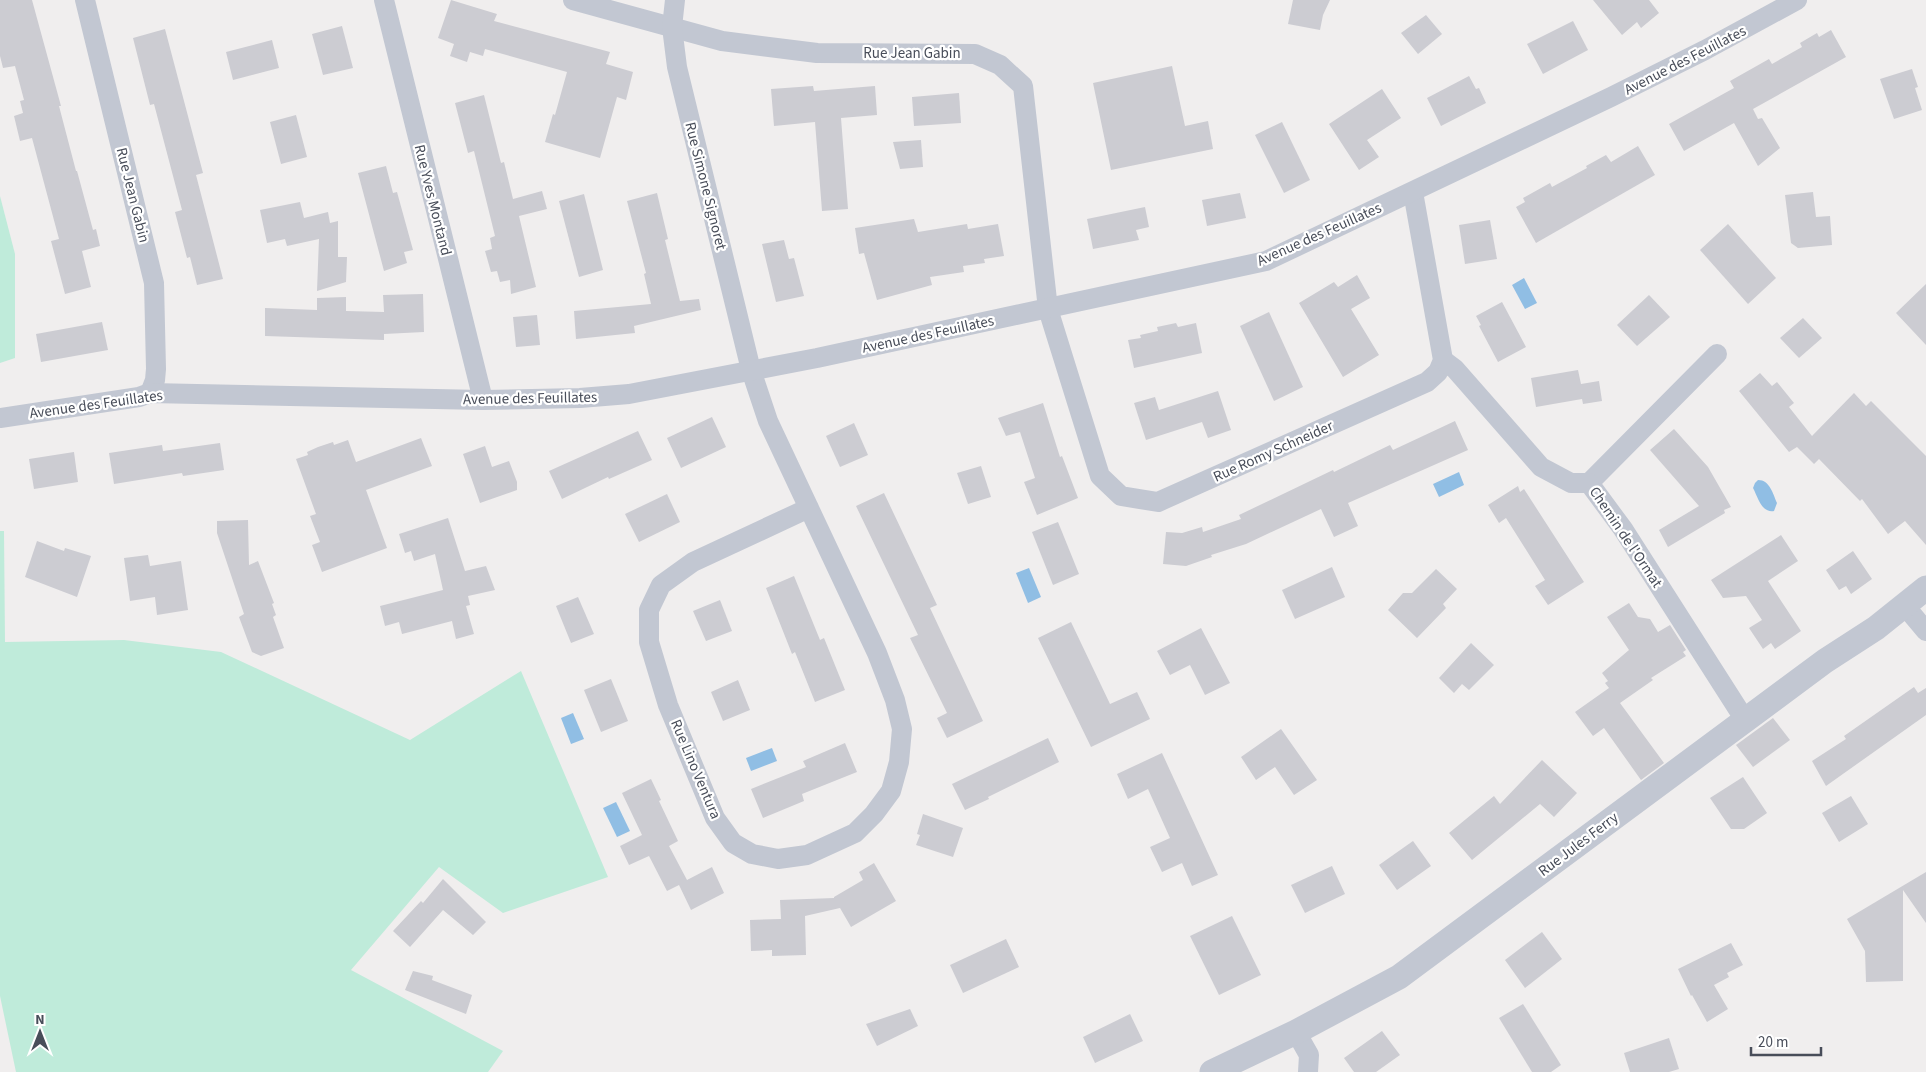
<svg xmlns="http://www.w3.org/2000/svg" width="1926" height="1072" font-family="'Source Sans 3',sans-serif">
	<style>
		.green { fill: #bfebda }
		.water { fill: #90bee4 }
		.building { fill: #ccccd2 }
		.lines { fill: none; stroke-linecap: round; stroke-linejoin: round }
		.minor { stroke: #c2c7d2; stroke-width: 20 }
		.tertiary { stroke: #c2c7d2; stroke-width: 25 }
		.labels { text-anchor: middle; stroke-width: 4.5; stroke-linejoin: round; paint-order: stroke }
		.street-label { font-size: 15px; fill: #484d59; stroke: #fff }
	</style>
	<rect width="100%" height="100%" fill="#f0eeee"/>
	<g class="green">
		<polygon points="0,196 15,254 15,358 0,363"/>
		<polygon points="0,531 4,531 5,642 124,640 221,652 410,740 521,671 608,877 503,913 439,867 351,970 503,1051 488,1072 16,1072 0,996"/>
	</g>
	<g class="water">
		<polygon points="1524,278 1537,303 1525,309 1512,285"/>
		<polygon points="1459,472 1464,485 1439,497 1433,484"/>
		<path d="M1758 480C1770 480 1773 494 1777 503L1774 511C1761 513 1758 497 1753 488L1755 483Z"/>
		<polygon points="1029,568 1041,597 1028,603 1016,573"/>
		<polygon points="573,713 584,739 571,744 561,718"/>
		<polygon points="772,748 777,761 751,771 746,758"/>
		<polygon points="616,802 630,831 617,837 603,808"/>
	</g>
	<g class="building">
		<polygon points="0,0 32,0 61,106 59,106 76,171 77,171 93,230 96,229 100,246 82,251 91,287 65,294 51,241 59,239 32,138 20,141 14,116 23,113 20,101 24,100 15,66 3,68 0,56"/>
		<polygon points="451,0 497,14 494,21 610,52 606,64 633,72 626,100 617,97 600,158 545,142 553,114 555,115 567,72 485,49 483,56 470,52 467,62 450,56 454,44 438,38"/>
		<polygon points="1293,0 1330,0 1323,15 1320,30 1288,24"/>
		<polygon points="1593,0 1649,0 1659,13 1641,28 1637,22 1622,35"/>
		<polygon points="1426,15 1442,34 1418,54 1401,33"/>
		<polygon points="1573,21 1588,50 1543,74 1527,44"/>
		<polygon points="342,26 353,68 323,75 312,34"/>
		<polygon points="165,29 203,173 196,175 223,279 197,285 190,257 187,258 175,212 182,210 154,104 150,105 133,38"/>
		<polygon points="1831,30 1846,57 1753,109 1758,119 1762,118 1780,148 1758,166 1734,123 1684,151 1669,124 1734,88 1730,81 1769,59 1772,64 1802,47 1800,43 1817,33 1819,37"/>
		<polygon points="272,40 279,68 233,80 226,52"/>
		<polygon points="1172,66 1185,126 1208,121 1213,149 1111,170 1093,83"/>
		<polygon points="1912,69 1918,87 1915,88 1922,110 1894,119 1880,79"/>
		<polygon points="1469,76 1476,89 1479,88 1486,103 1441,126 1427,98"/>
		<polygon points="813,86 814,91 875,86 877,115 841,118 848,209 822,211 815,122 774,126 771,89"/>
		<polygon points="1382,89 1401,118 1367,140 1379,157 1359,170 1329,124"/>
		<polygon points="959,93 961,123 914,126 912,97"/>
		<polygon points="484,95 501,163 504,162 513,199 542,191 547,209 519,216 536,287 511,294 510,280 500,282 497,271 491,272 485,251 492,249 490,238 495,236 474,151 468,153 455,103"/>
		<polygon points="296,115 307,157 281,164 270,122"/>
		<polygon points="1282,122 1310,180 1284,193 1255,135"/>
		<polygon points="921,140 923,167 900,169 893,142"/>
		<polygon points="1638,146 1655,175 1536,243 1516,207 1525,202 1523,198 1550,183 1552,187 1587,168 1586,166 1606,155 1611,162"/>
		<polygon points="386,166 393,193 397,192 413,250 404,252 407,263 384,271 358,173"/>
		<polygon points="1813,192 1816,217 1830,216 1832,245 1798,248 1791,243 1785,195"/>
		<polygon points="657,193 668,239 665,240 680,301 699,299 701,310 634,326 635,333 576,339 574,311 651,304 644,274 646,273 627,201"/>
		<polygon points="1240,193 1246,218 1207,226 1202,200"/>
		<polygon points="584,194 603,270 579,277 559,201"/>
		<polygon points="300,202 304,218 328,212 330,223 338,221 338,257 347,257 346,282 317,291 319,239 287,246 285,239 267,243 260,210"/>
		<polygon points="1145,207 1149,227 1136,230 1139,240 1093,249 1087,219"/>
		<polygon points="914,219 918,232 967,224 968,229 998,224 1004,256 984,259 985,263 963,266 964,272 930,277 932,285 877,300 864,253 859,254 855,228"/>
		<polygon points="1490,220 1497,259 1465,264 1459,225"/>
		<polygon points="1728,224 1776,278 1748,304 1700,250"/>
		<polygon points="784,240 789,259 794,258 804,296 776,302 762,244"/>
		<polygon points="1357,275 1370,298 1351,309 1379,355 1343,377 1299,303 1334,282 1338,287"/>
		<polygon points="1926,284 1926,345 1896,313"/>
		<polygon points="423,294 424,332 384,334 384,340 265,336 265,308 317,310 317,298 346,297 346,311 384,312 383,295"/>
		<polygon points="1649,295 1670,317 1637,346 1617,325"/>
		<polygon points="1502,302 1526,347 1498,362 1479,326 1481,325 1476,316"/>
		<polygon points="1269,312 1303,387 1274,401 1240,326"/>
		<polygon points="537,315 540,345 516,347 513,317"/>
		<polygon points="1803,318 1822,338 1799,358 1780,338"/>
		<polygon points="102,322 108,350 41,362 36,334"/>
		<polygon points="1176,323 1178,327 1196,323 1202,353 1134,368 1128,340 1141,338 1140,335 1158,331 1157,327"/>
		<polygon points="1578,370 1581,384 1599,381 1602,401 1583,404 1582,399 1536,407 1531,378"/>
		<polygon points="1760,373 1772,386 1777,382 1794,403 1789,407 1812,436 1854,393 1866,406 1871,401 1926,456 1926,545 1905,521 1888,534 1862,499 1860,501 1819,459 1814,464 1797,447 1789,452 1739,391"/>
		<polygon points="1218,391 1231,430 1208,438 1202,422 1146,440 1134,403 1155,397 1159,410"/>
		<polygon points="1043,403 1060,457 1062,456 1078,498 1037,515 1024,482 1035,478 1020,432 1006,436 998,418"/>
		<polygon points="712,417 726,447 681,468 667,438"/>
		<polygon points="1455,421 1468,450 1348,503 1358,526 1334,537 1321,509 1246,544 1211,555 1212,557 1186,566 1163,564 1166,532 1182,533 1202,527 1203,532 1241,519 1239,515 1333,470 1334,472 1390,445 1393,450"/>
		<polygon points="854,423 868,455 840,467 826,436"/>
		<polygon points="1674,429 1708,467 1731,507 1724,510 1725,513 1668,547 1659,530 1699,506 1650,450"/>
		<polygon points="638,431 652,460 609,479 608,477 562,499 549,471"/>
		<polygon points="421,438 432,466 366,490 387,548 322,572 312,545 320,542 310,516 316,514 296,459 308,455 307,452 318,447 333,442 334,445 348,440 356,462"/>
		<polygon points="220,443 224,470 183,476 182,473 114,484 109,453 162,445 163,451"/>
		<polygon points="485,446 492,467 509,461 517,482 517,490 480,503 463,454"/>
		<polygon points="74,452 78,482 34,489 29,459"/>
		<polygon points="981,466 991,497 968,504 957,473"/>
		<polygon points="1518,486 1520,492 1524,489 1584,582 1548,605 1535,586 1545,580 1506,518 1499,523 1488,505"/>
		<polygon points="884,493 937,605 930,608 983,721 947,738 937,718 947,713 910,638 918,635 856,506"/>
		<polygon points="667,494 680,522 639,542 625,514"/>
		<polygon points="448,518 465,571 486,566 495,590 468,596 470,605 466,606 474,634 456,639 452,621 402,634 399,622 385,626 380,606 443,590 435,554 414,561 411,551 405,553 399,534"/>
		<polygon points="248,520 249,565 258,561 274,603 272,604 276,615 273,617 284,648 261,656 252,652 239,617 244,614 217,533 217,521"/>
		<polygon points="1058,522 1079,574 1053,585 1032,532"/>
		<polygon points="1781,535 1798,561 1768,581 1801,631 1775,649 1771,643 1763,649 1749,628 1762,620 1746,596 1723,598 1711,580"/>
		<polygon points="37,541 64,551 65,548 91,556 77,597 25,577"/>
		<polygon points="1853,551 1872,579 1851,594 1846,586 1839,590 1826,570"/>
		<polygon points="148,555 150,566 181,561 188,610 157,615 155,597 130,601 124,558"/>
		<polygon points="1332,567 1345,597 1295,619 1282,590"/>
		<polygon points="1436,569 1457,589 1443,604 1446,608 1417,638 1388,610 1403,593 1412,593"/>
		<polygon points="794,576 820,640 824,638 845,690 815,702 795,652 792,654 766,588"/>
		<polygon points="578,597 594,634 571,643 556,606"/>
		<polygon points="720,600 732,631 706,641 693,611"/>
		<polygon points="1629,603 1638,617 1650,619 1658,632 1670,625 1686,650 1683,652 1686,656 1651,678 1653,680 1620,703 1664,763 1641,780 1604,728 1593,736 1575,712 1609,688 1605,683 1608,681 1602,673 1629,650 1607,617"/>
		<polygon points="1071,622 1110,704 1137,692 1150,719 1091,747 1038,638"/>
		<polygon points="1201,628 1230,683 1205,695 1190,665 1170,675 1157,651"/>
		<polygon points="1471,643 1494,665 1469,690 1462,684 1454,693 1439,678"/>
		<polygon points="611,679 628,721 601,732 584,690"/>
		<polygon points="738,680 750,710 723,721 711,692"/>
		<polygon points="1914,687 1918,693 1926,688 1926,715 1826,786 1812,761 1846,739 1844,736"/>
		<polygon points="1773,718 1790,740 1753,767 1736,745"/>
		<polygon points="1281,729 1317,780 1294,795 1275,767 1256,780 1241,757"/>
		<polygon points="1048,738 1059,762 988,797 989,799 965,810 952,784"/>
		<polygon points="845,743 857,772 802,794 804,801 763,818 751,789 806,767 803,761"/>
		<polygon points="1162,753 1218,875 1192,886 1182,863 1162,872 1150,847 1170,838 1148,789 1128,799 1117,774"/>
		<polygon points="1542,760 1577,793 1554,817 1540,804 1472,860 1449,833 1494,796 1500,804"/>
		<polygon points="1743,777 1767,813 1744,829 1731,829 1710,798"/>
		<polygon points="651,779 661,800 659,801 678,841 669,846 687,880 712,867 724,893 691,910 679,885 667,891 649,856 629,865 620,846 642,835 622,793"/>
		<polygon points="1851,796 1868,824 1839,842 1822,813"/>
		<polygon points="923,814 963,828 953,857 916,845 920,835 917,834"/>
		<polygon points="1413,841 1431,866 1397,890 1379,865"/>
		<polygon points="874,863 896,901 851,927 840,908 805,916 806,955 772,956 772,950 751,951 750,920 781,919 780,900 834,898 834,897 863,880 859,872"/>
		<polygon points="1332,866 1345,894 1305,913 1291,885"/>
		<polygon points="1926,872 1926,923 1903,890 1903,981 1866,982 1865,951 1847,919"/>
		<polygon points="443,879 486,922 473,935 443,910 410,947 393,931 421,901 423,903"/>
		<polygon points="1232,916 1261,975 1219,995 1190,936"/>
		<polygon points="1542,932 1562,959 1525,988 1505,960"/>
		<polygon points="1006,939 1019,967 963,993 950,965"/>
		<polygon points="1731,943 1743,965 1727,973 1729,977 1714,985 1728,1009 1707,1022 1692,995 1691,996 1678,969"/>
		<polygon points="413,971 433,976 432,980 472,995 466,1014 405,990"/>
		<polygon points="1523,1004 1561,1065 1551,1072 1532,1072 1499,1018"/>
		<polygon points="910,1009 918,1026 877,1046 866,1024"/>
		<polygon points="1130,1014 1143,1041 1095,1063 1083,1037"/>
		<polygon points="1382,1031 1400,1055 1376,1072 1354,1072 1344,1058"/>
		<polygon points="1669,1038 1679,1069 1669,1072 1630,1072 1624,1053"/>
	</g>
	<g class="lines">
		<g class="minor">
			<polyline points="85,0 154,283 156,369 155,380 150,393"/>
			<polyline points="384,0 483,400"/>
			<polyline points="573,0 722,41 817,53 975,54 1000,65 1023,86 1048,309 1100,476 1121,496 1158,502 1427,382 1438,372 1443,360 1413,192"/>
			<polyline points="675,0 672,27 677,67 751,370 768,421 877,653 895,700 902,729 899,762 891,791 874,814 855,833 807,855 778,859 752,854 733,843 715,818 668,705 649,642 649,610 661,585 693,562 809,508"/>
			<polyline points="1717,354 1589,483 1623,529 1745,720"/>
			<polyline points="1443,360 1455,369 1541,467 1571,483 1589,483"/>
			<polyline points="0,418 139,397 150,393 483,400 580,398 629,394 817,358 1266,261 1611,97 1705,50 1797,0"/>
			<polyline points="1905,606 1926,631"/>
			<polyline points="1296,1032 1309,1055 1308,1072"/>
		</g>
		<polyline class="tertiary" points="1212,1072 1296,1032 1399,977 1825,661 1876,628 1926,588"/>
	</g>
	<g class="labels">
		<g class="street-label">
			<text x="912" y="58">Rue Jean Gabin</text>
			<text transform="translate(1685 60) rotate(-27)" y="5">Avenue des Feuillates</text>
			<text transform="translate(706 186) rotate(76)" y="5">Rue Simone Signoret</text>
			<text transform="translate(133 195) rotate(76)" y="5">Rue Jean Gabin</text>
			<text transform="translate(433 200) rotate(76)" y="5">Rue Yves Montand</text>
			<text transform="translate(1319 234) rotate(-24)" y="5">Avenue des Feuillates</text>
			<text transform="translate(928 334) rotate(-12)" y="5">Avenue des Feuillates</text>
			<text transform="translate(530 398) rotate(-1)" y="5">Avenue des Feuillates</text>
			<text transform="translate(96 404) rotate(-8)" y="5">Avenue des Feuillates</text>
			<text transform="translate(1273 451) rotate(-24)" y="5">Rue Romy Schneider</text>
			<text transform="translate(1626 537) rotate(56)" y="5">Chemin de l'Ormat</text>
			<text transform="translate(696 769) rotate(67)" y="5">Rue Lino Ventura</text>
			<text transform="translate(1578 844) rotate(-37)" y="5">Rue Jules Ferry</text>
		</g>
	</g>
	<g transform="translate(40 1032)" stroke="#ffffff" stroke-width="4" paint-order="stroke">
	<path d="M0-4L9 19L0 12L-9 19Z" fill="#484d59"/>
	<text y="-8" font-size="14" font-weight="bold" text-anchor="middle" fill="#484d59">N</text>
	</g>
	<path d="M1751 1047v8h70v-8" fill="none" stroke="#484d59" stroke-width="2.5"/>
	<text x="1758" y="1047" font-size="15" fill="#484d59" stroke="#ffffff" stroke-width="4" paint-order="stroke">20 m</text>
</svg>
